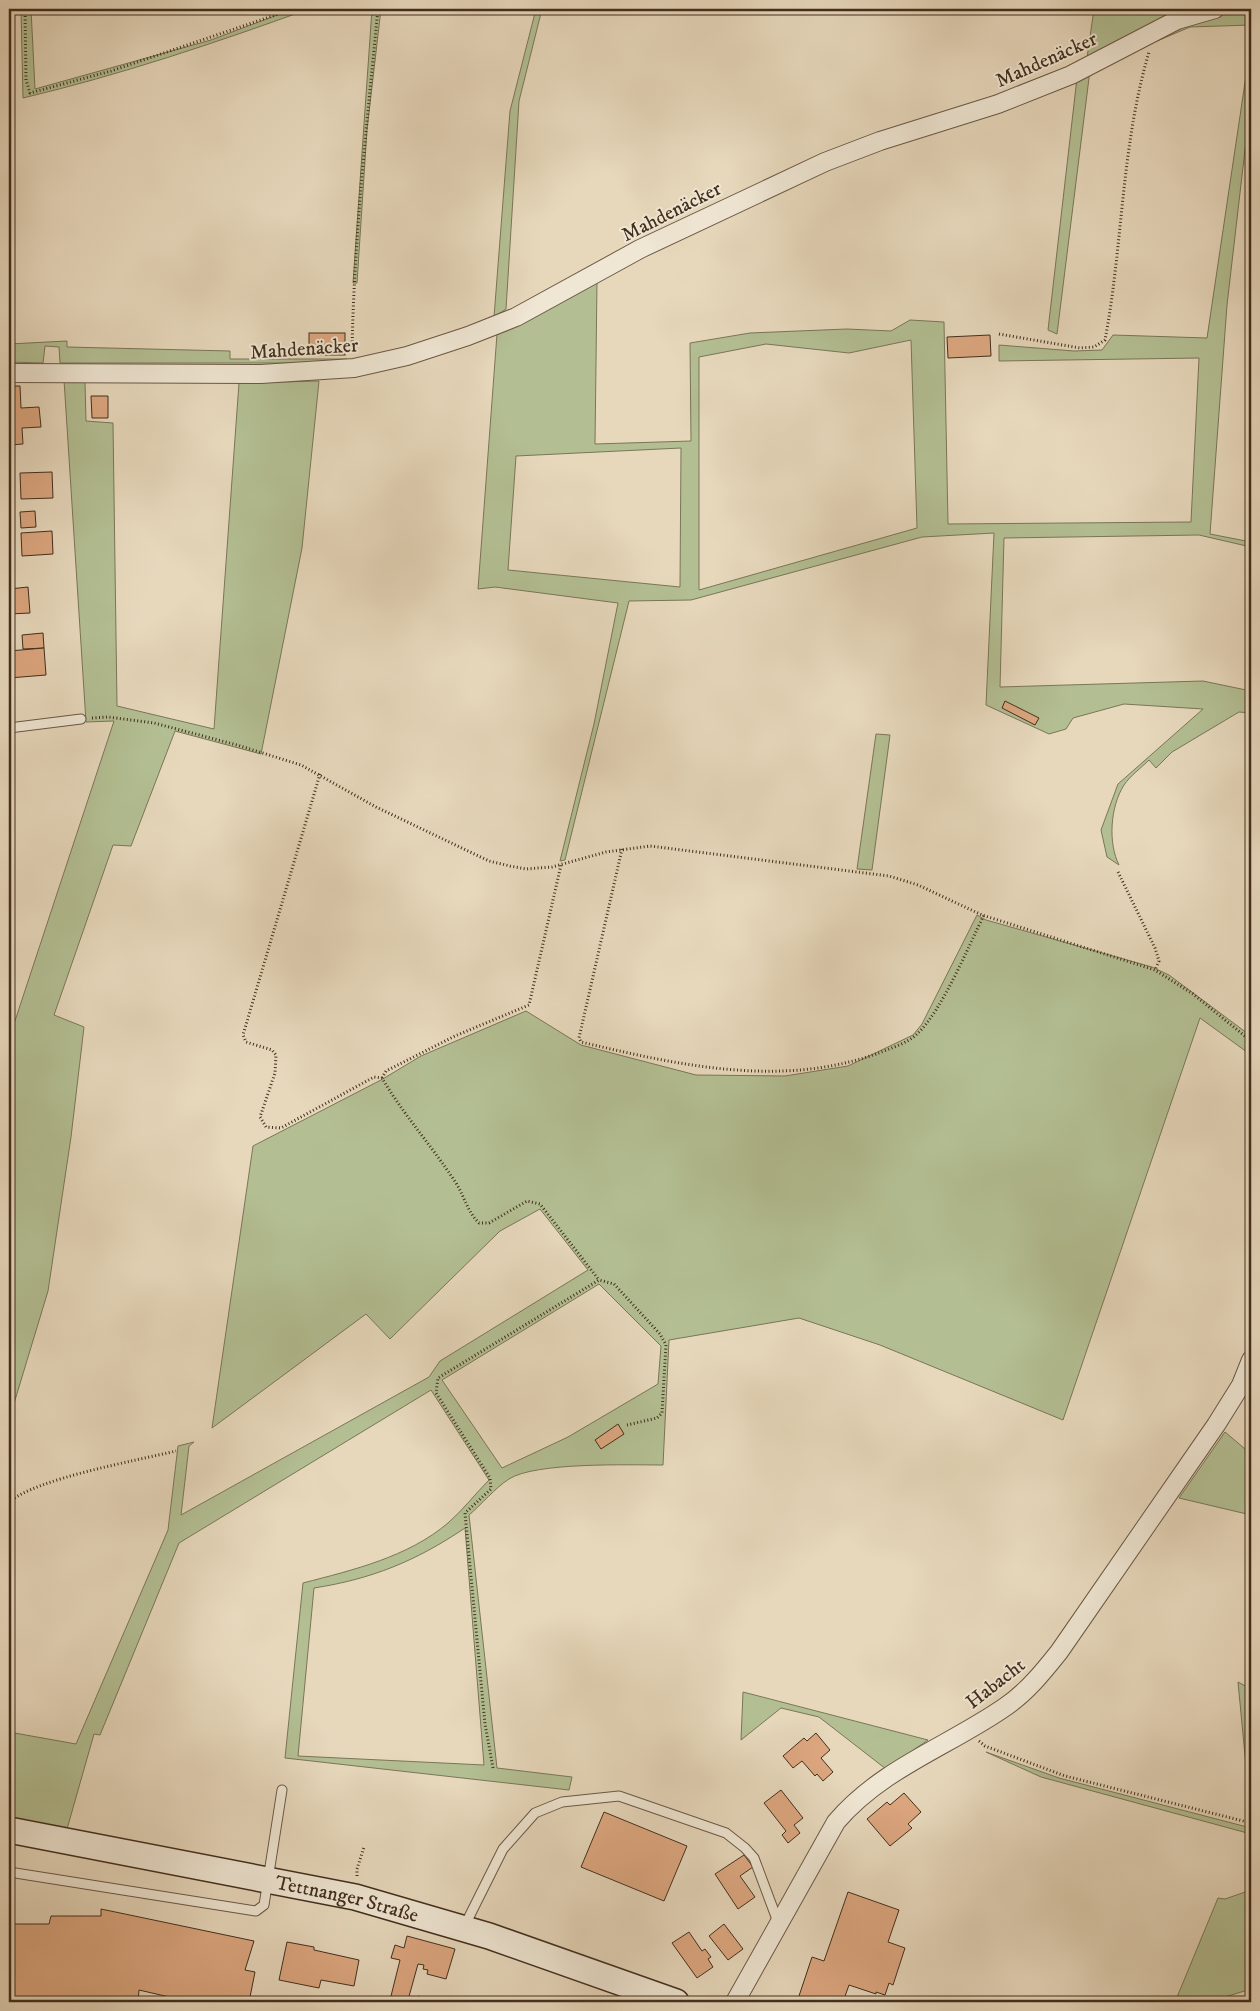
<svg xmlns="http://www.w3.org/2000/svg" width="1260" height="2011" font-family="'IM FELL DW Pica',serif">
	<style>
		.green { fill: #b3bf93; stroke: #7a7658; fill-rule: evenodd }
		.building { fill: #dda780; stroke: #422e1d }
		.lines { fill: none; stroke-linecap: round; stroke-linejoin: round }
		.lane-casing { stroke: #6b5845; stroke-width: 11 }
		.street-casing { stroke: #6b5845; stroke-width: 20 }
		.secondary-casing { stroke: #422e1d; stroke-width: 28 }
		.path { stroke: #422e1d; stroke-width: 3; stroke-dasharray: 1 2.5; stroke-linecap: butt }
		.lane { stroke: #efe6d3; stroke-width: 9 }
		.street { stroke: #efe6d3; stroke-width: 18 }
		.secondary { stroke: #efe6d3; stroke-width: 25 }
		.labels { text-anchor: middle; stroke-width: 4; stroke-linejoin: round; paint-order: stroke }
		.street-label { font-size: 20px; fill: #422e1d; stroke: #efe6d3 }
	</style>
	<rect width="100%" height="100%" fill="#e7d8bc"/>
	<filter id="stains"><feTurbulence type="fractalNoise" baseFrequency=".004" numOctaves="4"/><feColorMatrix values="0 0 0 0 .2 0 0 0 0 .09 0 0 0 0 .02 0 0 0 .5 -.17"/></filter>
	<radialGradient id="worn" r=".72"><stop offset=".6" stop-color="#630" stop-opacity="0"/><stop offset="1" stop-color="#630" stop-opacity=".3"/></radialGradient>
	<g class="green">
		<path d="M21 9H31L35 89 211 40 293 9H309C215 43 120 75 23 98Z"/>
		<polygon points="372,9 381,9 367,130 357,283 353,283"/>
		<polygon points="536,9 542,9 519,101 506,309 494,317 510,111"/>
		<polygon points="1094,9 1185,9 1087,58"/>
		<polygon points="1246,14 1251,15 1251,25 1190,27 1157,41 1163,31 1215,15"/>
		<polygon points="1151,38 1148,45 1090,70 1057,334 1048,330 1077,78"/>
		<path d="M1251 42V98L1227 305 1210 534 1251 542V547L1199 535 1004 538 1000 687 1203 681 1251 691V713L1239 712 1172 752 1156 768 1149 760C1141 768 1130 776 1124 785 1110 807 1108 843 1119 865L1107 857 1101 830 1118 784 1203 709 1124 704 1073 718 1066 729 1049 734 986 705 994 533 922 537 691 600 629 601 565 860 560 861 594 724 618 603 495 587 478 589 497 334 597 281 595 444 691 441 690 343 750 333 847 329 891 331 910 320 944 322 948 524 1191 522 1199 358 999 361V345L1074 351 1102 350 1113 335 1207 338ZM911 340 917 528 699 590V357L766 344 849 353ZM681 448 680 587 508 570 516 456Z"/>
		<polygon points="67,341 67,347 230,351 230,359 347,359 337,363 60,363 59,347 45,346 43,363 9,362 9,344"/>
		<polygon points="82,379 85,383 86,421 113,423 117,706 214,729 239,383 319,381 302,548 261,754 175,731 131,846 113,845 54,1015 84,1027 71,1137 48,1291 9,1420 9,1039 114,721 86,722 64,380"/>
		<polygon points="876,734 890,735 872,870 857,869"/>
		<path d="M977 915 986 920 1152 967 1169 975 1251 1036V1055L1200 1018 1063 1420 880 1345 799 1318 669 1340 663 1465C629 1465 535 1462 509 1479 495 1488 482 1504 469 1515L497 1768 572 1777 569 1790 285 1758 303 1583C353 1570 408 1557 448 1523 463 1510 475 1494 489 1480L431 1390 179 1543 100 1735 94 1734 67 1829 9 1817V1732L76 1744 168 1530 178 1446 194 1442 189 1446 181 1515 429 1377 440 1361 588 1270 540 1209 500 1231 390 1339 366 1314 212 1428 253 1146 381 1080 421 1056 526 1011 581 1045 696 1075 785 1076 848 1066 913 1035 922 1024ZM599 1284 661 1346 658 1384 568 1437 502 1468 442 1380ZM465 1528 484 1765 298 1756 314 1588C372 1579 416 1561 465 1528Z"/>
		<polygon points="1225,1432 1251,1454 1251,1515 1179,1498"/>
		<polygon points="1238,1682 1251,1689 1251,1818"/>
		<polygon points="743,1692 928,1740 886,1769 819,1717 781,1708 741,1740"/>
		<polygon points="986,1752 1059,1778 1251,1828 1251,1834 1041,1777"/>
		<polygon points="1251,1890 1251,1989 1215,2000 1215,2002 1175,2002 1218,1898 1225,1899"/>
	</g>
	<g class="building">
		<rect x="309" y="333" width="36" height="22"/>
		<polygon points="990,335 991,356 948,358 947,337"/>
		<polygon points="9,386 20,386 21,408 39,407 41,427 22,428 23,444 9,445"/>
		<polygon points="91,396 108,396 108,418 92,418"/>
		<polygon points="52,472 53,498 21,499 20,473"/>
		<polygon points="35,511 36,527 21,528 20,512"/>
		<polygon points="52,531 53,554 22,556 21,533"/>
		<polygon points="28,587 30,613 9,614 9,589"/>
		<polygon points="43,633 44,648 23,649 22,635"/>
		<polygon points="44,648 46,675 9,678 9,651"/>
		<polygon points="1005,701 1039,718 1035,725 1002,708"/>
		<polygon points="618,1424 624,1434 601,1449 595,1440"/>
		<polygon points="816,1733 830,1750 821,1758 833,1772 823,1781 817,1774 815,1776 802,1761 793,1768 783,1756 804,1738 807,1741"/>
		<polygon points="781,1790 803,1818 794,1825 800,1833 788,1843 782,1835 786,1831 764,1803"/>
		<polygon points="904,1793 921,1812 908,1824 912,1828 890,1846 867,1819 887,1802 890,1805"/>
		<polygon points="604,1812 687,1846 664,1901 581,1867"/>
		<polygon points="744,1855 753,1867 740,1876 755,1897 738,1909 715,1874"/>
		<polygon points="848,1892 899,1910 888,1942 905,1948 893,1985 889,1983 885,1995 876,1992 876,1994 849,1985 843,2002 797,2002 812,1957 824,1961"/>
		<polygon points="101,1909 254,1941 245,1970 255,1972 249,2002 191,2002 139,1990 138,2002 9,2002 9,1924 49,1924 51,1916 101,1916"/>
		<polygon points="724,1924 743,1949 728,1960 709,1936"/>
		<polygon points="689,1932 702,1951 705,1949 711,1957 708,1959 713,1967 697,1978 672,1943"/>
		<polygon points="407,1936 455,1949 446,1979 427,1974 428,1970 423,1969 424,1965 418,1964 408,2000 391,1996 400,1960 391,1958 395,1945 404,1948"/>
		<polygon points="287,1942 314,1947 314,1950 359,1960 354,1986 321,1980 319,1988 279,1980"/>
		<polygon points="418,1996 441,2002 416,2002"/>
	</g>
	<g class="lines">
		<defs>
			<g id="lane">
				<polyline points="9,728 81,719"/>
				<polyline points="9,1872 256,1911 264,1905 282,1790"/>
				<polyline points="464,1927 503,1849 535,1813 562,1802 619,1796 726,1833 745,1848 754,1858 778,1922"/>
			</g>
			<g id="street">
				<polyline points="9,373 261,374 354,368 407,356 468,336 516,317 640,249 825,162 880,141 998,104 1071,75 1177,20 1215,9"/>
				<path d="M735 2002 836 1822C882 1768 949 1746 1005 1707 1027 1692 1043 1672 1059 1652L1216 1425 1241 1385 1251 1360"/>
			</g>
			<g id="secondary">
				<path id="s1" d="M9 1830 355 1897 489 1936 676 2002"/>
			</g>
		</defs>
		<use href="#lane" class="lane-casing"/>
		<use href="#street" class="street-casing"/>
		<use href="#secondary" class="secondary-casing"/>
		<g class="path">
			<polyline points="25,9 26,80 30,93 111,71 293,9"/>
			<path d="M999 334 1080 348 1094 347 1105 340C1123 245 1121 146 1149 52"/>
			<path d="M352 352C354 237 367 123 378 9"/>
			<polyline points="92,718 108,717 154,723 237,745 301,765 376,807 489,861 510,866 526,869 552,867 606,852 650,846 889,876 918,885 982,915 1155,970 1193,994 1251,1041"/>
			<path d="M320 774 243 1035 246 1042 272 1050 276 1055 275 1073 260 1117 266 1127 281 1128 374 1077 382 1078C403 1114 431 1145 454 1180 464 1194 466 1210 479 1223H489L527 1201 540 1204 599 1280"/>
			<path d="M622 849 579 1038 581 1042C677 1065 780 1088 876 1054 889 1049 908 1043 917 1034 942 1011 968 947 984 915"/>
			<polyline points="1118,872 1155,948 1159,961 1155,970"/>
			<polyline points="382,1078 386,1071 455,1036 529,1005 561,865"/>
			<path d="M9 1502C38 1478 135 1461 176 1451"/>
			<polyline points="979,1741 985,1746 1065,1776 1251,1823"/>
			<polyline points="493,1768 485,1724 465,1513 491,1489 490,1478 436,1393 438,1378 599,1280 614,1284 660,1334 666,1345 662,1413 657,1418 627,1425"/>
			<polyline points="357,1876 357,1869 364,1847"/>
		</g>
		<use href="#lane" class="lane"/>
		<use href="#street" class="street"/>
		<use href="#secondary" class="secondary"/>
	</g>
	<g class="labels">
		<g class="street-label">
			<text transform="translate(1046 59) rotate(-24)" y="7">Mahdenäcker</text>
			<text transform="translate(671 211) rotate(-27)" y="7">Mahdenäcker</text>
			<text transform="translate(304 348) rotate(-4)" y="7">Mahdenäcker</text>
			<text transform="translate(995 1683) rotate(-38)" y="7">Habacht</text>
			<text dy="7" stroke="none"><textPath href="#s1" startOffset="345">Tettnanger Straße</textPath></text>
		</g>
	</g>
	<rect width="1260" height="2011" fill="none" stroke="#e7d8bc" stroke-width="30"/>
	<rect x="10" y="10" width="1240" height="1991" fill="none" stroke="#422e1d" stroke-width="2.5"/>
	<rect x="15" y="15" width="1230" height="1981" fill="none" stroke="#422e1d"/>
	<rect width="100%" height="100%" filter="url(#stains)"/>
	<rect width="100%" height="100%" fill="url(#worn)"/>
</svg>
